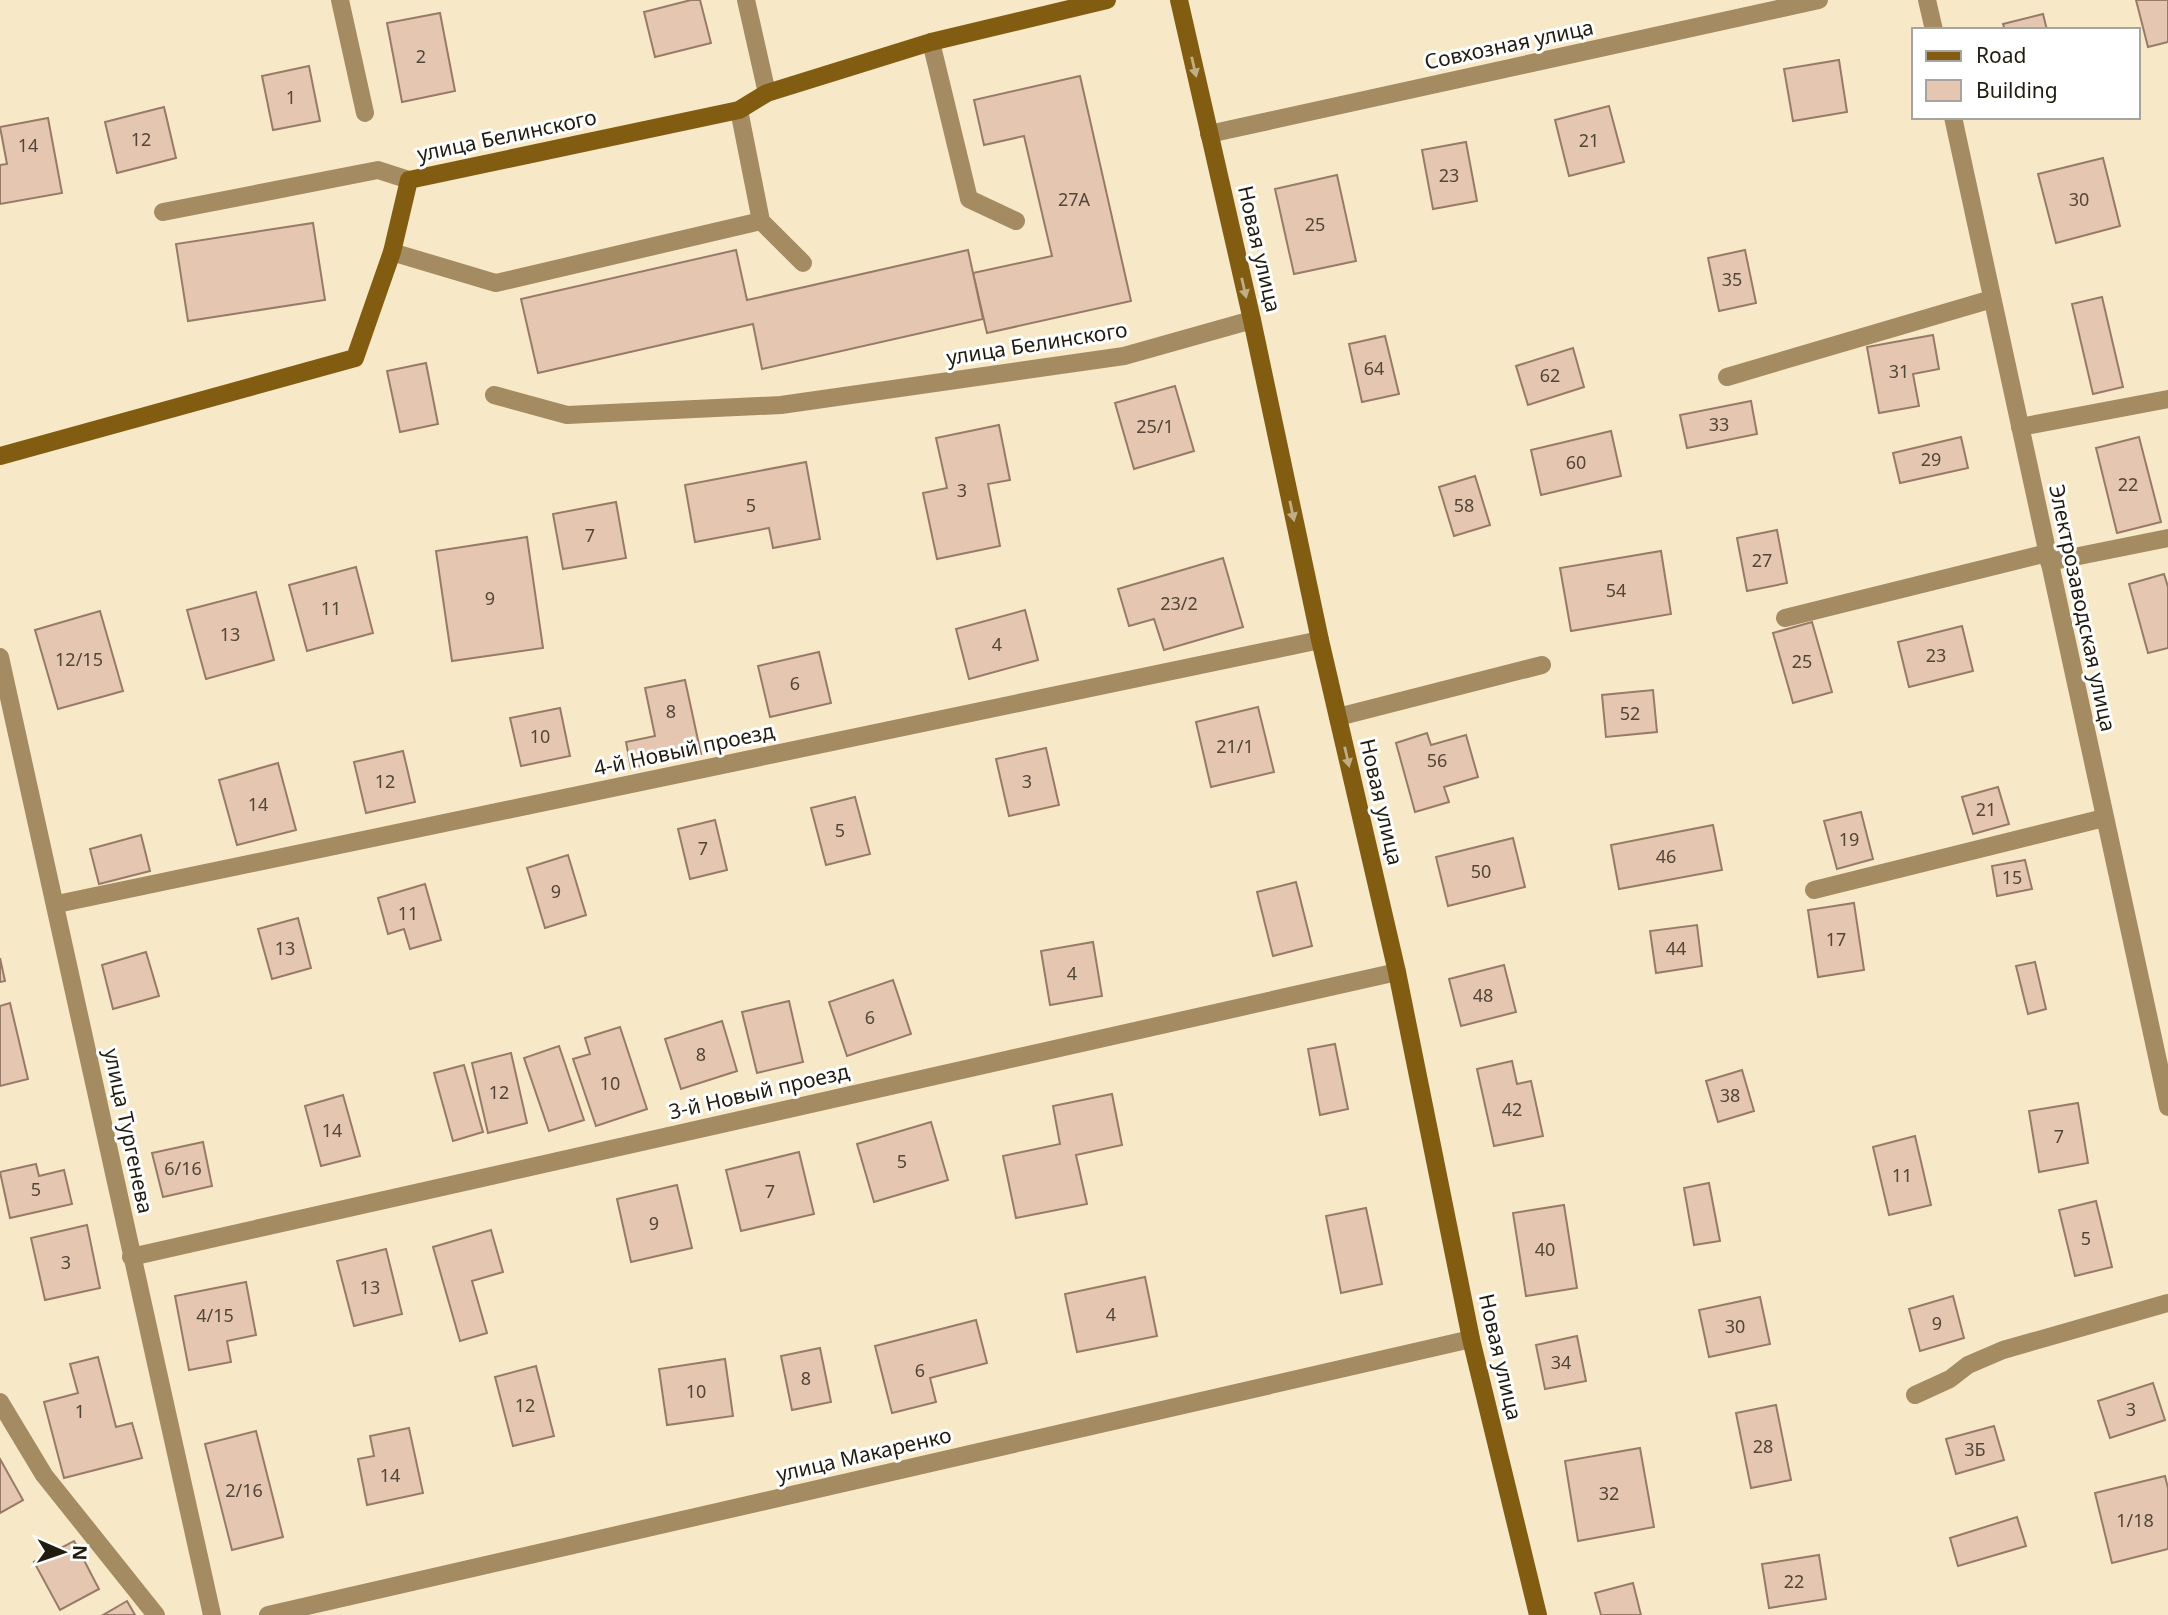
<svg xmlns="http://www.w3.org/2000/svg" width="2168" height="1615" font-family="'Noto Sans',sans-serif">
	<style>
		.building { fill: #e5c6b1; stroke: #977b68; stroke-width: 2 }
		.lines { fill: none; stroke-linecap: round; stroke-linejoin: round }
		.lane { stroke: #a48b61; stroke-width: 18 }
		.street { stroke: #a48b61; stroke-width: 18 }
		.secondary { stroke: #825d11; stroke-width: 18 }
		.oneway { fill: #c0ae88 }
		.labels { text-anchor: middle; stroke-width: 6; stroke-linejoin: round; paint-order: stroke }
		.number-label { font-size: 18px; fill: #524638 }
		.street-label { font-size: 21px; fill: #211c10; stroke: #fff }
	</style>
	<rect width="100%" height="100%" fill="#f7e8c8"/>
	<g class="building">
		<polygon points="691,0 700,0 711,43 655,57 644,12"/>
		<polygon points="2136,0 2168,0 2168,42 2148,47"/>
		<polygon points="440,13 455,91 402,102 387,23"/>
		<polygon points="2043,14 2047,30 2005,30 2003,24"/>
		<polygon points="1839,60 1847,112 1793,121 1784,69"/>
		<polygon points="309,66 320,121 273,130 262,76"/>
		<polygon points="1080,76 1131,301 987,333 973,273 1052,256 1024,136 984,145 974,100"/>
		<polygon points="1609,106 1624,162 1569,176 1555,120"/>
		<polygon points="164,107 176,158 117,173 105,122"/>
		<polygon points="48,118 62,193 0,204 0,165 7,164 0,127"/>
		<polygon points="1466,142 1477,201 1433,209 1422,150"/>
		<polygon points="2103,158 2120,226 2056,243 2038,174"/>
		<polygon points="1337,175 1356,261 1294,274 1275,189"/>
		<polygon points="313,223 325,300 188,321 176,244"/>
		<polygon points="736,250 747,300 968,250 983,319 762,369 753,324 538,373 521,299"/>
		<polygon points="1745,250 1756,303 1719,311 1708,258"/>
		<polygon points="2102,297 2123,387 2093,394 2072,304"/>
		<polygon points="1933,335 1939,369 1913,374 1919,406 1879,413 1867,347"/>
		<polygon points="1385,336 1399,394 1362,402 1349,344"/>
		<polygon points="1573,348 1584,387 1528,405 1516,366"/>
		<polygon points="426,363 438,424 400,432 387,371"/>
		<polygon points="1175,386 1194,451 1134,469 1115,403"/>
		<polygon points="1751,401 1757,434 1687,448 1680,415"/>
		<polygon points="999,425 1010,480 988,484 1000,546 937,559 923,493 947,488 936,438"/>
		<polygon points="1611,431 1621,476 1541,495 1531,450"/>
		<polygon points="1961,437 1968,468 1900,483 1893,453"/>
		<polygon points="2139,437 2161,522 2117,533 2096,448"/>
		<polygon points="806,462 820,539 773,548 769,528 695,542 685,485"/>
		<polygon points="1475,476 1490,525 1454,536 1439,487"/>
		<polygon points="616,502 626,558 563,569 553,514"/>
		<polygon points="1777,530 1787,583 1747,591 1737,538"/>
		<polygon points="527,537 543,648 452,661 436,551"/>
		<polygon points="1661,551 1671,614 1571,631 1560,568"/>
		<polygon points="1223,558 1243,627 1164,650 1154,619 1129,626 1118,589"/>
		<polygon points="356,567 373,633 307,651 289,585"/>
		<polygon points="2164,574 2168,587 2168,648 2148,653 2129,584"/>
		<polygon points="256,592 274,660 206,679 187,610"/>
		<polygon points="1025,610 1038,660 969,679 956,629"/>
		<polygon points="100,611 123,691 58,709 35,630"/>
		<polygon points="1812,622 1832,692 1793,703 1773,633"/>
		<polygon points="1962,626 1973,671 1909,687 1898,642"/>
		<polygon points="819,652 831,703 770,717 758,666"/>
		<polygon points="685,680 701,754 631,768 626,742 655,736 645,688"/>
		<polygon points="1653,690 1657,732 1606,737 1602,695"/>
		<polygon points="1258,707 1274,772 1211,787 1196,722"/>
		<polygon points="560,708 570,756 521,766 510,718"/>
		<polygon points="1427,733 1431,745 1466,735 1478,777 1444,787 1449,802 1415,812 1396,743"/>
		<polygon points="1046,748 1059,805 1009,816 996,759"/>
		<polygon points="403,751 415,802 366,813 354,762"/>
		<polygon points="278,763 296,830 237,845 219,780"/>
		<polygon points="1998,787 2009,824 1973,834 1962,797"/>
		<polygon points="855,797 870,854 826,865 811,808"/>
		<polygon points="1861,812 1873,859 1837,869 1824,821"/>
		<polygon points="715,820 727,870 690,879 678,829"/>
		<polygon points="1713,825 1722,870 1619,889 1611,845"/>
		<polygon points="141,835 150,871 99,884 90,849"/>
		<polygon points="1513,838 1525,887 1448,906 1436,857"/>
		<polygon points="568,855 586,915 545,928 527,868"/>
		<polygon points="2025,860 2032,889 1997,896 1992,866"/>
		<polygon points="1296,882 1312,946 1273,956 1257,892"/>
		<polygon points="425,884 441,940 410,949 404,929 388,934 378,898"/>
		<polygon points="1854,903 1864,970 1818,977 1808,910"/>
		<polygon points="298,918 311,968 272,979 258,929"/>
		<polygon points="1697,925 1702,966 1656,973 1650,931"/>
		<polygon points="1093,942 1102,996 1050,1005 1041,951"/>
		<polygon points="146,952 159,996 113,1009 102,965"/>
		<polygon points="0,958 5,981 0,982"/>
		<polygon points="2035,962 2046,1009 2028,1014 2016,966"/>
		<polygon points="1504,965 1516,1012 1461,1026 1449,979"/>
		<polygon points="893,980 911,1034 847,1056 829,1002"/>
		<polygon points="789,1001 803,1062 757,1073 742,1012"/>
		<polygon points="10,1003 28,1079 0,1086 0,1006"/>
		<polygon points="722,1021 737,1071 681,1089 665,1039"/>
		<polygon points="620,1027 647,1109 596,1126 573,1059 590,1054 585,1038"/>
		<polygon points="1335,1044 1348,1109 1320,1115 1308,1049"/>
		<polygon points="559,1046 584,1120 549,1131 524,1058"/>
		<polygon points="511,1053 527,1123 488,1133 472,1063"/>
		<polygon points="1512,1061 1517,1084 1531,1081 1543,1136 1494,1146 1477,1069"/>
		<polygon points="464,1065 483,1132 453,1141 434,1073"/>
		<polygon points="1742,1070 1754,1111 1718,1122 1706,1081"/>
		<polygon points="1112,1094 1122,1145 1076,1155 1087,1204 1016,1218 1003,1156 1060,1144 1053,1106"/>
		<polygon points="343,1095 360,1156 321,1166 305,1106"/>
		<polygon points="2078,1103 2088,1163 2039,1172 2029,1111"/>
		<polygon points="931,1122 948,1180 874,1202 857,1144"/>
		<polygon points="1915,1136 1931,1205 1889,1215 1873,1147"/>
		<polygon points="203,1142 212,1186 163,1197 152,1153"/>
		<polygon points="799,1152 814,1214 741,1231 726,1170"/>
		<polygon points="36,1164 39,1176 64,1170 72,1204 10,1218 0,1172"/>
		<polygon points="1709,1183 1720,1241 1694,1245 1684,1188"/>
		<polygon points="677,1185 692,1248 631,1262 617,1199"/>
		<polygon points="2096,1201 2112,1267 2075,1276 2059,1210"/>
		<polygon points="1564,1205 1577,1288 1526,1296 1513,1213"/>
		<polygon points="1366,1208 1382,1284 1341,1293 1326,1216"/>
		<polygon points="87,1225 100,1288 45,1300 31,1238"/>
		<polygon points="491,1230 503,1272 472,1281 487,1333 460,1341 433,1247"/>
		<polygon points="386,1249 402,1314 354,1326 337,1261"/>
		<polygon points="1145,1277 1157,1336 1077,1352 1065,1294"/>
		<polygon points="246,1282 256,1335 227,1341 231,1362 189,1370 175,1296"/>
		<polygon points="1953,1296 1964,1338 1920,1351 1909,1309"/>
		<polygon points="1760,1297 1770,1344 1709,1357 1699,1310"/>
		<polygon points="976,1320 987,1363 930,1378 936,1402 892,1413 875,1346"/>
		<polygon points="1577,1336 1586,1381 1545,1389 1536,1345"/>
		<polygon points="820,1348 831,1402 792,1410 781,1356"/>
		<polygon points="98,1357 116,1427 132,1423 142,1458 64,1478 44,1402 78,1393 70,1364"/>
		<polygon points="725,1359 733,1416 667,1425 659,1369"/>
		<polygon points="536,1366 554,1436 513,1446 495,1377"/>
		<polygon points="2153,1383 2165,1420 2110,1438 2098,1401"/>
		<polygon points="1776,1405 1791,1480 1751,1488 1736,1413"/>
		<polygon points="1994,1426 2004,1460 1956,1474 1946,1439"/>
		<polygon points="409,1428 423,1493 367,1505 358,1459 374,1456 370,1436"/>
		<polygon points="256,1431 283,1537 232,1550 205,1444"/>
		<polygon points="1640,1448 1654,1527 1578,1541 1565,1461"/>
		<polygon points="0,1459 23,1500 0,1513"/>
		<polygon points="2165,1476 2168,1488 2168,1549 2112,1563 2095,1493"/>
		<polygon points="2017,1517 2026,1546 1958,1566 1950,1538"/>
		<polygon points="74,1541 99,1589 60,1610 34,1562"/>
		<polygon points="1819,1555 1826,1599 1769,1608 1762,1564"/>
		<polygon points="1633,1583 1641,1615 1601,1615 1595,1593"/>
		<polygon points="127,1601 135,1615 103,1615"/>
	</g>
	<g class="lines">
		<g class="lane">
			<polyline points="931,42 969,199 1016,221"/>
			<polyline points="739,110 761,221 803,263"/>
			<polyline points="163,212 378,170 409,180"/>
			<polyline points="392,252 496,283 761,221"/>
			<polyline points="1727,377 1992,299"/>
			<polyline points="494,395 567,415 781,405 1124,356 1252,320"/>
			<polyline points="2020,427 2168,399"/>
			<polyline points="2049,562 2168,538"/>
			<polyline points="1785,618 2047,553"/>
			<polyline points="1338,717 1542,665"/>
			<polyline points="1814,890 2104,818"/>
			<polyline points="1915,1395 1950,1379 1968,1365 2003,1350 2168,1303"/>
		</g>
		<g class="street">
			<polyline points="340,0 365,113"/>
			<polyline points="746,0 767,93"/>
			<polyline points="1927,0 1934,30"/>
			<polyline points="1953,117 2168,1107"/>
			<polyline points="1209,134 1819,0"/>
			<path d="M0 657C73 976 140 1296 212 1615"/>
			<polyline points="57,904 1320,640"/>
			<polyline points="131,1257 1397,972"/>
			<polyline points="0,1402 44,1475 156,1615"/>
			<polyline points="268,1615 1471,1339"/>
		</g>
		<g class="secondary">
			<polyline points="1179,0 1252,320 1320,640 1397,972 1471,1339 1538,1615"/>
			<polyline points="0,456 355,358 392,252 409,180 739,110 767,93 931,42 1107,0"/>
		</g>
	</g>
	<defs><path id="oneway-solid" d="M-6-.8H1V-3.2L6.5 0L1 3.2V.8H-6Z" transform="scale(1.75)"/></defs>
	<g class="oneway">
		<use href="#oneway-solid" transform="translate(1194 67) rotate(77)"/>
		<use href="#oneway-solid" transform="translate(1244 288) rotate(77)"/>
		<use href="#oneway-solid" transform="translate(1292 511) rotate(78)"/>
		<use href="#oneway-solid" transform="translate(1347 757) rotate(77)"/>
	</g>
	<g class="labels">
		<g class="number-label">
			<text x="421" y="63">2</text>
			<text x="291" y="104">1</text>
			<text x="141" y="146">12</text>
			<text x="1589" y="147">21</text>
			<text x="28" y="152">14</text>
			<text x="1449" y="182">23</text>
			<text x="1074" y="206">27А</text>
			<text x="2079" y="206">30</text>
			<text x="1315" y="231">25</text>
			<text x="1732" y="286">35</text>
			<text x="1374" y="375">64</text>
			<text x="1899" y="378">31</text>
			<text x="1550" y="382">62</text>
			<text x="1719" y="431">33</text>
			<text x="1155" y="433">25/1</text>
			<text x="1931" y="466">29</text>
			<text x="1576" y="469">60</text>
			<text x="2128" y="491">22</text>
			<text x="962" y="497">3</text>
			<text x="751" y="512">5</text>
			<text x="1464" y="512">58</text>
			<text x="590" y="542">7</text>
			<text x="1762" y="567">27</text>
			<text x="1616" y="597">54</text>
			<text x="490" y="605">9</text>
			<text x="1179" y="610">23/2</text>
			<text x="331" y="615">11</text>
			<text x="230" y="641">13</text>
			<text x="997" y="651">4</text>
			<text x="1936" y="662">23</text>
			<text x="79" y="666">12/15</text>
			<text x="1802" y="668">25</text>
			<text x="795" y="690">6</text>
			<text x="671" y="718">8</text>
			<text x="1630" y="720">52</text>
			<text x="540" y="743">10</text>
			<text x="1235" y="753">21/1</text>
			<text x="1437" y="767">56</text>
			<text x="385" y="788">12</text>
			<text x="1027" y="788">3</text>
			<text x="258" y="811">14</text>
			<text x="1986" y="816">21</text>
			<text x="840" y="837">5</text>
			<text x="1849" y="846">19</text>
			<text x="703" y="855">7</text>
			<text x="1666" y="863">46</text>
			<text x="1481" y="878">50</text>
			<text x="2012" y="884">15</text>
			<text x="556" y="898">9</text>
			<text x="408" y="920">11</text>
			<text x="1836" y="946">17</text>
			<text x="285" y="955">13</text>
			<text x="1676" y="955">44</text>
			<text x="1072" y="980">4</text>
			<text x="1483" y="1002">48</text>
			<text x="870" y="1024">6</text>
			<text x="701" y="1061">8</text>
			<text x="610" y="1090">10</text>
			<text x="499" y="1099">12</text>
			<text x="1730" y="1102">38</text>
			<text x="1512" y="1116">42</text>
			<text x="332" y="1137">14</text>
			<text x="2059" y="1143">7</text>
			<text x="902" y="1168">5</text>
			<text x="183" y="1175">6/16</text>
			<text x="1902" y="1182">11</text>
			<text x="36" y="1196">5</text>
			<text x="770" y="1198">7</text>
			<text x="654" y="1230">9</text>
			<text x="2086" y="1245">5</text>
			<text x="1545" y="1256">40</text>
			<text x="66" y="1269">3</text>
			<text x="370" y="1294">13</text>
			<text x="1111" y="1321">4</text>
			<text x="215" y="1322">4/15</text>
			<text x="1937" y="1330">9</text>
			<text x="1735" y="1333">30</text>
			<text x="1561" y="1369">34</text>
			<text x="920" y="1377">6</text>
			<text x="806" y="1385">8</text>
			<text x="696" y="1398">10</text>
			<text x="525" y="1412">12</text>
			<text x="2131" y="1416">3</text>
			<text x="80" y="1418">1</text>
			<text x="1763" y="1453">28</text>
			<text x="1975" y="1456">3Б</text>
			<text x="390" y="1482">14</text>
			<text x="244" y="1497">2/16</text>
			<text x="1609" y="1500">32</text>
			<text x="2135" y="1527">1/18</text>
			<text x="1794" y="1588">22</text>
		</g>
		<g class="street-label">
			<text transform="translate(1509 45) rotate(-12)" y="7">Совхозная улица</text>
			<text transform="translate(507 136) rotate(-12)" y="7">улица Белинского</text>
			<text transform="translate(1259 249) rotate(77)" y="7">Новая улица</text>
			<text transform="translate(1037 344) rotate(-9)" y="7">улица Белинского</text>
			<text transform="translate(2082 608) rotate(78)" y="7">Электрозаводская улица</text>
			<text transform="translate(684 750) rotate(-12)" y="7">4-й Новый проезд</text>
			<text transform="translate(1381 802) rotate(77)" y="7">Новая улица</text>
			<text transform="translate(759 1092) rotate(-13)" y="7">3-й Новый проезд</text>
			<text transform="translate(128 1131) rotate(78)" y="7">улица Тургенева</text>
			<text transform="translate(1500 1357) rotate(77)" y="7">Новая улица</text>
			<text transform="translate(864 1455) rotate(-13)" y="7">улица Макаренко</text>
		</g>
	</g>
	<rect x="1912" y="28" width="228" height="91" fill="#ffffff" stroke="#a6a49f" stroke-width="2"/>
	<rect x="1926" y="51" width="35" height="10" fill="#825d11" stroke="#a6a49f" stroke-width="2"/>
	<text x="1976" y="63" font-size="21" fill="#211c10">Road</text>
	<rect x="1926" y="80" width="35" height="21" fill="#e5c6b1" stroke="#a6a49f" stroke-width="2"/>
	<text x="1976" y="98" font-size="21" fill="#211c10">Building</text>
	<g transform="translate(63 1552) rotate(92)" stroke="#ffffff" stroke-width="5" paint-order="stroke">
	<path d="M0-5L12 26L0 18L-12 26Z" fill="#211c10"/>
	<text y="-10" font-size="19" font-weight="bold" text-anchor="middle" fill="#211c10">N</text>
	</g>
</svg>
